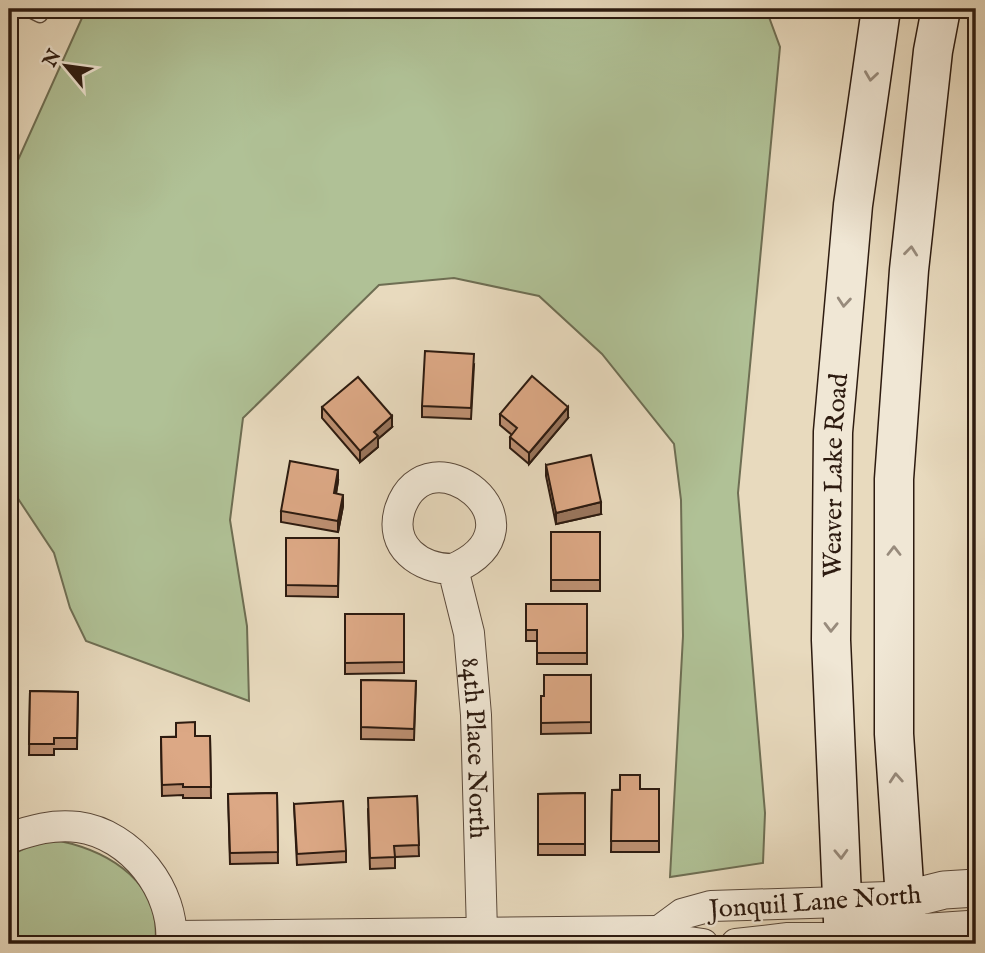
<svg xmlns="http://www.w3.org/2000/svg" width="985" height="953" font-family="'IM FELL English',serif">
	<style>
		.green { fill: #b0c196; stroke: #6e6e53; stroke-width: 2 }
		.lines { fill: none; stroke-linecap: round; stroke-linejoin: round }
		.service-casing { stroke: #5c4b3c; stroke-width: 17 }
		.minor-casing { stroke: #5c4b3c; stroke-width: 32 }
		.tertiary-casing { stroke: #5c4b3c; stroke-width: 39 }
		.secondary-casing { stroke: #2d1b10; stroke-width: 41 }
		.service { stroke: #f0e7d5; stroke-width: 14 }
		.minor { stroke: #f0e7d5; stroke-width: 30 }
		.tertiary { stroke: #f0e7d5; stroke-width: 37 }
		.secondary { stroke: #f0e7d5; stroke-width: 38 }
		.wall { fill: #bd9072; stroke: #2d1b10; stroke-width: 2 }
		.shaded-wall { fill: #9a765d; stroke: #2d1b10; stroke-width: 2 }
		.building { fill: #dca885; stroke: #2d1b10; stroke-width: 2 }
		.oneway { stroke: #988b7c }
		.labels { text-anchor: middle; stroke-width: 5; stroke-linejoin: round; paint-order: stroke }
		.street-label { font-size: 26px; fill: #2d1b10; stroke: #f0e7d5 }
	</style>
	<rect width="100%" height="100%" fill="#e8dabe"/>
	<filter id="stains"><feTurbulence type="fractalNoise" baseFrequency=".00286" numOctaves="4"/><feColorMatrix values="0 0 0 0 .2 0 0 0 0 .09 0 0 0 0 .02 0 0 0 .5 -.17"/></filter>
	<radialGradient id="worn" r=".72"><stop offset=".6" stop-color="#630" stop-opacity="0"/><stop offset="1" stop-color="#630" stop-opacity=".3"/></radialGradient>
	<g class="green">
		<polygon points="86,9 766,9 780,47 738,493 765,813 763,863 670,877 683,636 681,500 674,444 602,354 539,296 454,278 379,285 243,418 230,520 247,626 249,701 86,641 70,608 54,553 9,485 9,180"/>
		<path d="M60 841C111 852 163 884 155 944H9V856L36 843Z"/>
	</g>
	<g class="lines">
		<defs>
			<polyline id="service" points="28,9 40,15"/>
			<g id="minor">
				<path id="s1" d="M453 569C421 569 388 547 400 509 428 427 553 525 453 569L469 633 476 715 482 932"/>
				<path d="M9 838C32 830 53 824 78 827 131 834 176 891 171 944"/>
				<polyline points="659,931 682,914 711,906 842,902"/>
				<polyline points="172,936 659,931 682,941 703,944"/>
				<polyline points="736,944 788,938 843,938"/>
			</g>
			<g id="tertiary">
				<polyline points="842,902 904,900 944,890 976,888"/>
				<polyline points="843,938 976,929"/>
			</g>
			<g id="secondary">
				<path id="s2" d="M844 944 831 640 833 432 853 205 881 9"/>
				<polyline points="908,944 894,734 894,479 909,270 933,51 941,9"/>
			</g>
		</defs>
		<use href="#service" class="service-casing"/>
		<use href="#minor" class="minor-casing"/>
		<use href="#tertiary" class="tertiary-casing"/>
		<use href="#secondary" class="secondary-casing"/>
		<use href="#service" class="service"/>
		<use href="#minor" class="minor"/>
		<use href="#tertiary" class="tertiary"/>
		<use href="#secondary" class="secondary"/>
	</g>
	<g class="wall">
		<polygon points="474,365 471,419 422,417 422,406"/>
		<polygon points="322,407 392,427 378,439 378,447 360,462 322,418"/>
		<polygon points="500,414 568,418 529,464 510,448 510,437 512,435 500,425"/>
		<polygon points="546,465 601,514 556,524 546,476"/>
		<polygon points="338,481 336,494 343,506 338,532 281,522 281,511"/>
		<rect x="551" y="532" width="49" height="59"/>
		<polygon points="286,538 339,538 338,597 286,596"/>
		<polygon points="526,604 587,604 587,664 537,664 537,641 526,641"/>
		<polygon points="345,614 404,614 404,673 345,674"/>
		<polygon points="591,675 591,733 541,734 541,696 544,696"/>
		<polygon points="361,680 416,681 414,740 361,739"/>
		<polygon points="30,691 78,692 77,749 54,749 54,755 29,755"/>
		<polygon points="210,736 211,798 183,798 183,795 162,796 161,737"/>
		<polygon points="640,789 659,789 659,852 611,852 612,790"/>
		<polygon points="277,793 278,863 230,864 228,794"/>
		<polygon points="585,793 585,855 538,855 538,794"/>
		<polygon points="417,796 419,856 395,857 395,868 370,869 368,809"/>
		<polygon points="294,804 346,851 346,862 297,865"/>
	</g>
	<g class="shaded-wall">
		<polygon points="16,51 16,62 9,77 9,66"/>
		<polygon points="568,407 568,418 529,464 529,453"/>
		<polygon points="392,416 392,427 378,439 378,447 360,462 360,451 374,432"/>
		<polygon points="338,470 338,481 334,504 334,493"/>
		<polygon points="343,495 343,506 338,532 338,521"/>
		<polygon points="601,502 601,514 556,524 556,513"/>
	</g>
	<g class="building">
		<polygon points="9,48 16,51 9,66"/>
		<polygon points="425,351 474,354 471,408 422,406"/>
		<polygon points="532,376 568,407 529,453 510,437 517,428 500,414"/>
		<polygon points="358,377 392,416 374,432 378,436 360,451 322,407"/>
		<polygon points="591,455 601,502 556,513 546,465"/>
		<polygon points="290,461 338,470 334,493 343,495 338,521 281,511"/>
		<rect x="551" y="532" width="49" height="48"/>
		<polygon points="286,538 339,538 338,586 286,585"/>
		<polygon points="526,604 587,604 587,653 537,653 537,630 526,630"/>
		<polygon points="345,614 404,614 404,662 345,663"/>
		<polygon points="544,675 591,675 591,722 541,723 541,696 544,696"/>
		<polygon points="361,680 416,681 414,729 361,727"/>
		<polygon points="30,691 78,692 77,738 54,738 54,744 29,744"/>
		<polygon points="195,722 195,736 210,736 211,787 183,787 183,784 162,785 161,737 176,737 176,723"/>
		<polygon points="620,775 640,775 640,789 659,789 659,841 611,841 612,790 620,790"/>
		<polygon points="277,793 278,852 230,853 228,794"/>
		<polygon points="585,793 585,844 538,844 538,794"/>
		<polygon points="417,796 419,845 394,846 395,857 370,858 368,798"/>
		<polygon points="343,801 346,851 297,854 294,804"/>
	</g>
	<defs><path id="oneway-chevron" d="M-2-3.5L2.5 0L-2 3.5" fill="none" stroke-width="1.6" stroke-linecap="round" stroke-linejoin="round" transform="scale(1.75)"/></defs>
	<g class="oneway">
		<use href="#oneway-chevron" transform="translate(871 76) rotate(98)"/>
		<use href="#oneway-chevron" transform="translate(911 251) rotate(-84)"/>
		<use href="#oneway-chevron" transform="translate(844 302) rotate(95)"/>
		<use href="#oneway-chevron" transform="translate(894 551) rotate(-90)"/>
		<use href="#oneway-chevron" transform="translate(831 627) rotate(91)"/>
		<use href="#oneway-chevron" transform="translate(896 778) rotate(-94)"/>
		<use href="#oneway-chevron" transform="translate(841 854) rotate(88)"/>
	</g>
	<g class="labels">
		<g class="street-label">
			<text dy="9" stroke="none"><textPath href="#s2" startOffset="469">Weaver Lake Road</textPath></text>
			<text dy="9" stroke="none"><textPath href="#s1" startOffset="469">84th Place North</textPath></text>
			<text transform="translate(815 901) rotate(-4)" y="9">Jonquil Lane North</text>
		</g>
	</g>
	<rect width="985" height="953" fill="none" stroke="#e8dabe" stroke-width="35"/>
	<rect x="10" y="10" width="964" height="932" fill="none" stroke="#2d1b10" stroke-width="3.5"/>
	<rect x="18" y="18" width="950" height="918" fill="none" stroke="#2d1b10" stroke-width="2"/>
	<g transform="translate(66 66) rotate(299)" stroke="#f0e7d5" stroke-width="5" paint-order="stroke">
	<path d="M0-5L12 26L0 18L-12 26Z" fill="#2d1b10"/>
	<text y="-10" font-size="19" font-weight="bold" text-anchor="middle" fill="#2d1b10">N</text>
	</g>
	<rect width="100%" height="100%" filter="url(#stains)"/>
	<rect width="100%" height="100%" fill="url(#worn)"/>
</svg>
